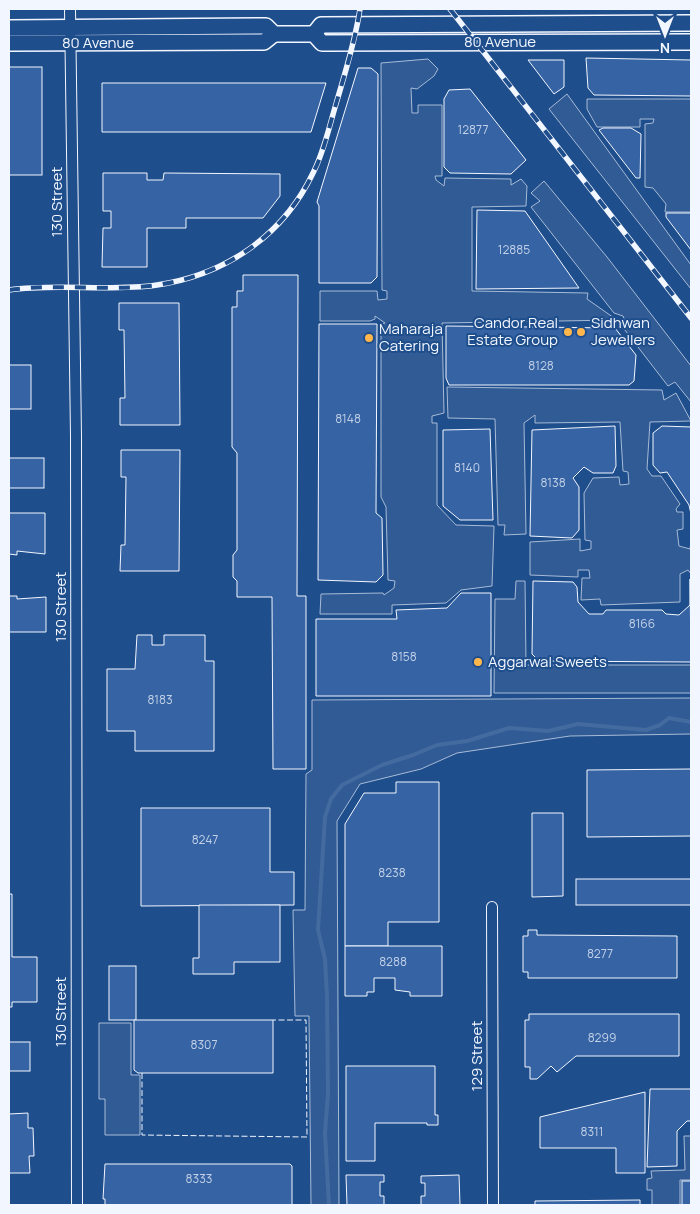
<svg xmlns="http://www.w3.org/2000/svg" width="700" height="1214" font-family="Manrope,sans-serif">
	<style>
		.built { fill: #305b95; stroke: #a8bbd7 }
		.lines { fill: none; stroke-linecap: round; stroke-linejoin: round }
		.stream { stroke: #446ba0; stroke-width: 4 }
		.building { fill: #3563a3; stroke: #f2f6ff }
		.street-casing { stroke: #f2f6ff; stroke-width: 12 }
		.secondary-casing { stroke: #f2f6ff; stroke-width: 18 }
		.street { stroke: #1f4e8c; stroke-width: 10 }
		.secondary { stroke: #1f4e8c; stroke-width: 15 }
		.rail-casing { stroke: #f2f6ff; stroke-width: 5.5 }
		.rail { stroke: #1f4e8c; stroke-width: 4; stroke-dasharray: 11; stroke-linecap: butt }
		.fence { stroke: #f2f6ff; stroke-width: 1; stroke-dasharray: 6 2.5; stroke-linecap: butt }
		.poi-dot { fill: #ffb74d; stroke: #1f4e8c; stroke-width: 2 }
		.labels { text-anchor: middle; stroke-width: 4; stroke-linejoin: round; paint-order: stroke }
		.number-label { font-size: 12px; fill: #c3d1e8 }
		.street-label { font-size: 15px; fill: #f2f6ff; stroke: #1f4e8c }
		.poi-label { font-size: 15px; fill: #f2f6ff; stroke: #1f4e8c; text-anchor: start }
	</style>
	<rect width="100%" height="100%" fill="#1f4e8c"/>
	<g class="built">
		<polygon points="428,59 438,69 434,76 417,89 411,88 412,113 418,113 418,105 442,105 442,176 435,176 436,180 444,186 445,178 511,179 511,185 521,179 527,186 526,206 472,207 472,291 588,293 587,299 617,320 442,323 444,413 432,416 432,423 437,423 437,505 456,525 494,526 492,586 461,590 446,603 392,605 392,614 320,614 321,594 383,593 384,595 394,588 395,581 388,580 386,507 381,497 381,324 385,323 375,316 375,319 370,321 320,321 320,291 377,291 378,300 387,299 387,291 382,290 381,63"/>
		<polygon points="567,94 691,265 691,289 549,109"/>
		<polygon points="587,99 691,99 691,212 665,212 666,204 653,188 645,187 645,124 653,123 654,119 640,119 640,127 597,127 587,109"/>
		<polygon points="544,181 607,257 691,366 691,402 675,382 668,386 621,325 625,322 623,316 614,313 531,207 540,201 531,193"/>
		<polygon points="447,387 662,390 664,400 676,393 691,421 650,422 647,469 652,476 661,476 680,504 676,509 677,512 683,512 683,529 677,530 679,546 690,549 691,541 691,574 688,570 680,574 680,602 601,605 600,599 581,600 582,578 590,578 589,570 578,570 578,577 530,575 530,542 580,539 580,551 591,549 591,541 585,540 584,493 593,478 619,477 620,485 629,484 628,472 623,471 620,422 535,423 535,415 524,423 526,534 504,535 505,525 498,525 495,419 448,418"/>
		<polygon points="516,581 525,581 526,665 691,665 691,693 494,693 495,599 515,599"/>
		<polygon points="691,698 691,734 570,736 457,753 421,769 360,784 337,821 339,1205 311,1205 309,1016 295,1016 293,910 305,910 306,774 312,770 312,700"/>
		<polygon points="99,1023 131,1023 131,1075 140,1075 140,1135 105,1135 105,1099 99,1099"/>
		<polygon points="684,1136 691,1136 691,1180 680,1180 680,1205 652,1205 652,1190 647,1190 647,1179 652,1178 651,1171 685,1170"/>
	</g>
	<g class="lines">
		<polyline class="stream" points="329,1205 325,1133 328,1093 327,996 325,959 318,930 325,817 331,799 342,785 382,765 413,755 437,745 467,741 509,728 548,731 578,724 646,730 660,725 669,718 691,722"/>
	</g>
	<g class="building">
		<polygon points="586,58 691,60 691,96 594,95 588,88"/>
		<polygon points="528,60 564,60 564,87 554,94"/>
		<rect x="9" y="67" width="33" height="108"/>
		<polygon points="358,68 371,68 378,74 377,277 371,283 319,283 319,206 317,202"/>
		<polygon points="102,83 326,83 311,132 102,132"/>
		<polygon points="470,89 526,160 511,174 450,173 444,167 444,99 449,90"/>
		<polygon points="603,128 631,128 641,134 640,178 636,178 599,130"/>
		<polygon points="103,173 147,173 147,180 163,180 164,173 280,174 280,196 263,218 186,218 186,228 147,228 147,267 102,267 103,228 111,228 111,211 103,211"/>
		<polygon points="477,210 525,211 579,288 476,289"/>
		<polygon points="666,213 691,213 691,250 666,217"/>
		<polygon points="243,275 298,275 297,596 306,596 306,769 273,769 272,597 237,597 237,581 233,577 233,555 237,550 237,453 232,447 232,307 237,307 237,291 243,291"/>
		<polygon points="119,303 179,303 180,425 120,425 120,398 125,398 124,330 119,330"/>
		<polygon points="319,324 377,324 376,513 382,518 383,575 376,582 318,580"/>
		<polygon points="446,326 615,328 636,355 634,381 629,385 449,385 446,378"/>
		<rect x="9" y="365" width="22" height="44"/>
		<polygon points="615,426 616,466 613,473 593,473 584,467 573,478 579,487 579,530 572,538 530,536 532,430"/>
		<polygon points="662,426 691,427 691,514 689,505 667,472 660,473 653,465 653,433"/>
		<polygon points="490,429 493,520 460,520 443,506 443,430"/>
		<polygon points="121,450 180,450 179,571 120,571 121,545 125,545 126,477 121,477"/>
		<rect x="9" y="458" width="35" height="30"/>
		<polygon points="9,513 45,513 45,554 17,551 17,555 9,554"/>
		<polygon points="690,579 691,662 539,661 532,654 533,581 573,582 577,587 578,602 589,614 603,614 606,610 662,610 666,614 679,615 690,605"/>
		<polygon points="461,593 491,593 491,696 316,696 316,619 397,619 396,610 447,608"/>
		<polygon points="9,596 17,596 17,599 46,597 46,632 9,632"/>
		<polygon points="137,635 152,635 152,645 164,645 164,635 205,635 205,661 214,661 214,751 135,751 135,731 107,731 107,669 135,669"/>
		<polygon points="691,769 691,836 587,837 587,770"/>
		<polygon points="396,782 439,782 439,922 388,922 388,946 345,946 345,824 364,793 396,793"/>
		<polygon points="141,808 270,808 270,872 294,872 294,905 141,906"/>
		<polygon points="532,813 563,813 563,896 532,897"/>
		<rect x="576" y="879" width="115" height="26"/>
		<polygon points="9,894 12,894 12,957 37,957 37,1002 12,1002 12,1007 9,1007"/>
		<polygon points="199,905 280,905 280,962 234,962 234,974 193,974 193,958 199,958"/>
		<polygon points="528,930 537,930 537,935 677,936 677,978 528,978 528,972 523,972 523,936 528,936"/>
		<polygon points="345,946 442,946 442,996 410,996 410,992 395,990 395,978 374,978 374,992 367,992 367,996 345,996"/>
		<rect x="109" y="966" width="27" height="54"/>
		<polygon points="529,1014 679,1014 679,1056 576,1056 557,1072 551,1066 537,1079 530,1079 530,1067 525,1067 525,1020 529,1020"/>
		<polygon points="134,1020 273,1020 273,1073 138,1073 134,1070"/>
		<rect x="9" y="1042" width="21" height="29"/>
		<polygon points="346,1066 435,1066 435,1115 438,1115 438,1125 427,1125 427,1123 375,1123 375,1161 346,1161"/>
		<polygon points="650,1089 691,1089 691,1121 687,1121 677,1131 677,1166 647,1167"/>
		<polygon points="645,1092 645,1173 616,1173 616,1148 540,1148 540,1117"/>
		<polygon points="28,1113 28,1128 33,1128 34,1156 29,1156 30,1173 9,1173 9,1114"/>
		<polygon points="105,1164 290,1164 292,1166 292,1205 105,1205 105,1199 103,1199"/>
		<polygon points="346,1175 384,1175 384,1182 380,1182 380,1196 384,1196 384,1205 347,1205"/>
		<polygon points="459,1175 460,1205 421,1205 421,1196 425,1196 425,1183 421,1183 421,1176"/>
		<rect x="682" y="1181" width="9" height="24"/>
		<polygon points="640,1200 640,1205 535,1205 535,1201"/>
	</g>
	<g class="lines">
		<defs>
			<g id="street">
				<polyline points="70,9 76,436 77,1205"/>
				<polyline points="492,907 493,1205"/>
			</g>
			<g id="secondary">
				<polyline points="9,28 266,26 274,34 314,34 322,43 691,42"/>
				<polyline points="314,34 321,25 691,23"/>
				<polyline points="9,43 264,42 274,34"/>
			</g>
		</defs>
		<use href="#street" class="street-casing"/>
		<use href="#secondary" class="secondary-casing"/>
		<use href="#street" class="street"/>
		<use href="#secondary" class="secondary"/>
		<defs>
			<g id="rail">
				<polyline points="450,9 691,318"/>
				<path d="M9 290C58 283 108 292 157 285 225 275 283 236 313 173 324 152 329 127 336 104 345 73 355 42 360 9"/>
			</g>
		</defs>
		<use href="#rail" class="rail-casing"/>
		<use href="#rail" class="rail"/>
		<polyline class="fence" points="142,1073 142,1135 307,1137 306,1020 273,1020"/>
	</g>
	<g class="poi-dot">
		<circle cx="568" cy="332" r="5"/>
		<circle cx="581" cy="332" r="5"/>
		<circle cx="369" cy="338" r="5"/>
		<circle cx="478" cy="662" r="5"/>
	</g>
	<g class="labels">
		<g class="number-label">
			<text x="473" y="134">12877</text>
			<text x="514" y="254">12885</text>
			<text x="541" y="370">8128</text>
			<text x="348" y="423">8148</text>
			<text x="467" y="472">8140</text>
			<text x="553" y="487">8138</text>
			<text x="642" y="628">8166</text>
			<text x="404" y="661">8158</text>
			<text x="160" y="704">8183</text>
			<text x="205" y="844">8247</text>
			<text x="392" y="877">8238</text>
			<text x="600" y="958">8277</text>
			<text x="393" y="966">8288</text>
			<text x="602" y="1042">8299</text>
			<text x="204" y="1049">8307</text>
			<text x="592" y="1136">8311</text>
			<text x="199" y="1183">8333</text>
		</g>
		<g class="street-label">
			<text x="500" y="47">80 Avenue</text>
			<text x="98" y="48">80 Avenue</text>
			<text transform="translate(57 202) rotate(-90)" y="5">130 Street</text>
			<text transform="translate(61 607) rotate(-90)" y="5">130 Street</text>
			<text transform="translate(61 1012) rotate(-90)" y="5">130 Street</text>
			<text transform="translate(477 1056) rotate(-90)" y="5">129 Street</text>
		</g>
		<g class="poi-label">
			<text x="558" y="328" text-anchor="end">Candor Real<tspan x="558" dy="17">Estate Group</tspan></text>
			<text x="591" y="328">Sidhwan<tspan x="591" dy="17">Jewellers</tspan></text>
			<text x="379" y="334">Maharaja<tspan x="379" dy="17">Catering</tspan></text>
			<text x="488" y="667">Aggarwal Sweets</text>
		</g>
	</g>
	<rect width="700" height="1214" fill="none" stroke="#f2f6ff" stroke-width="20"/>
	<g transform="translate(665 35) rotate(180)" stroke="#1f4e8c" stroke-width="4" paint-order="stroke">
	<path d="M0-4L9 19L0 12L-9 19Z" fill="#f2f6ff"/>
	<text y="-8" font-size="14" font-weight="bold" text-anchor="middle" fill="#f2f6ff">N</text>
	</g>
</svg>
